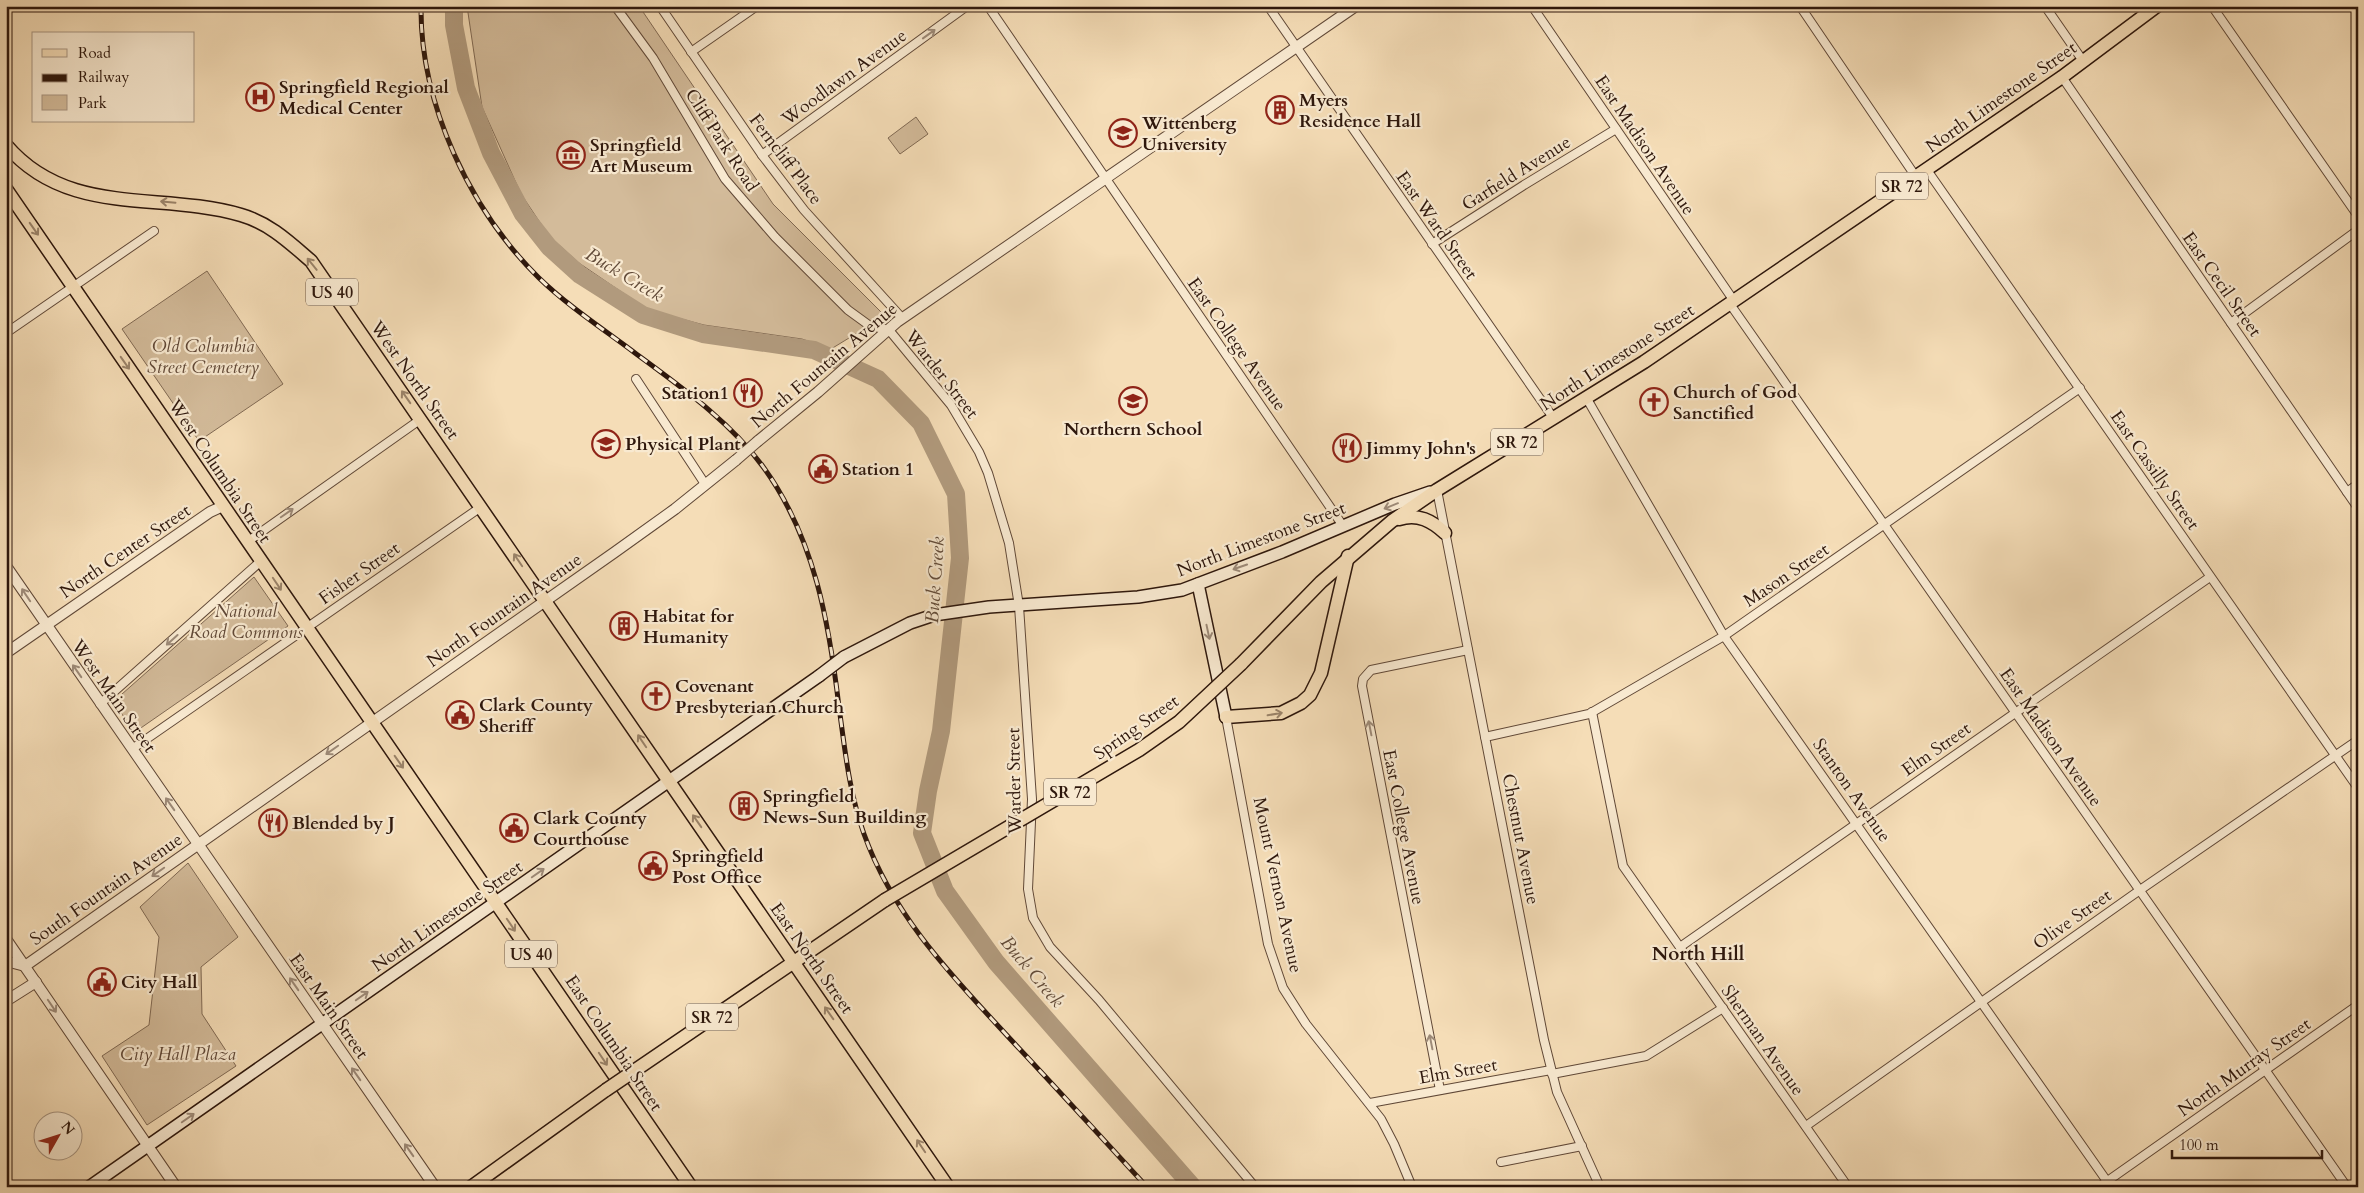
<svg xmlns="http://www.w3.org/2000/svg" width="2364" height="1193" font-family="Cardo,serif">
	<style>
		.green { fill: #d3bb9a; stroke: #806953 }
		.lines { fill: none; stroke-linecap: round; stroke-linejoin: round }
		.river { stroke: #b19a7d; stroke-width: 18 }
		.minor-casing { stroke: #604837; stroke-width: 10 }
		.tertiary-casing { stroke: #604837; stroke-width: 12 }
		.secondary-casing { stroke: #2e170c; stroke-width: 14 }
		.primary-casing { stroke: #2e170c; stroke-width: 15 }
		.minor { stroke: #f8e9d0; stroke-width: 8 }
		.tertiary { stroke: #f8e9d0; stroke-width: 10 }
		.secondary { stroke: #f8e9d0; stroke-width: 11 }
		.primary { stroke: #f5ddb7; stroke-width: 12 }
		.rail-casing { stroke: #2e170c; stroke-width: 5 }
		.rail { stroke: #f8e9d0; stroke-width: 3; stroke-dasharray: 9; stroke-linecap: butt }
		.tertiary-bridge-casing { stroke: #604837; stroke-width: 12; stroke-linecap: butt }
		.secondary-bridge-casing { stroke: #2e170c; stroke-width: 14; stroke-linecap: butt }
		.primary-bridge-casing { stroke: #2e170c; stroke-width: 15; stroke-linecap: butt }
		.tertiary-bridge { stroke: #f8e9d0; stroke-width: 10 }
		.secondary-bridge { stroke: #f8e9d0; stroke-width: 11 }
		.primary-bridge { stroke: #f5ddb7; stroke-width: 12 }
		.oneway { stroke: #9d8a78 }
		.oneway2 { stroke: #9b846a }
		.labels { text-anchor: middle; stroke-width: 4.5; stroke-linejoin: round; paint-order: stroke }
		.shield { fill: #f8e9d0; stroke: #6b5647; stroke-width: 1 }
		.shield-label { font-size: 16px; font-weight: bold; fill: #2e170c }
		.street-label { font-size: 18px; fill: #2e170c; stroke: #f8e9d0 }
		.poi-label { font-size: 18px; font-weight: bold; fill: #2e170c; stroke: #f8e9d0; text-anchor: start }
		.park-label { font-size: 18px; font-style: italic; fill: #604837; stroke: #f8e9d0 }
		.water-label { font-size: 19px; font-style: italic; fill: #624b39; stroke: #f8e9d0 }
		.neighbourhood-label { font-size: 19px; font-weight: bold; fill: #2e170c; stroke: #f8e9d0 }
	</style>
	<rect width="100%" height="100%" fill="#f5ddb7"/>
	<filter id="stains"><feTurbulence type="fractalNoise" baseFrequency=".004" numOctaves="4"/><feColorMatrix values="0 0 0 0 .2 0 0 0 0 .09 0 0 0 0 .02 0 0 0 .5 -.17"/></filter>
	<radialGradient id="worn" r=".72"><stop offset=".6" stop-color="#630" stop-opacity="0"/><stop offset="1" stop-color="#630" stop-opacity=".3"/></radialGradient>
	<g class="green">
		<polygon points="467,6 639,6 773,204 885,316 831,349 802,339 704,325 648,310 579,263 549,236 521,194 482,107"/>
		<polygon points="916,117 928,134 900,154 888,138"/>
		<polygon points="207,271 283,384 199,441 122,329"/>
		<polygon points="254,577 288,626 135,732 113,702"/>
		<polygon points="188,863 238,937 201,967 202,1014 236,1066 147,1125 102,1056 149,1025 159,937 140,907"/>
	</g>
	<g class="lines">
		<polyline class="river" points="454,6 454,25 466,88 491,153 523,214 549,247 580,275 643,315 703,334 814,350 878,379 921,423 956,494 960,558 941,731 928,791 922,833 945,891 996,962 1193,1187"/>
		<defs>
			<g id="minor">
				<polyline points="615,6 653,58 725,179 775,237 848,310 870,326 889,330 951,405 979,452 988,473 1009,543 1019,606 1032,799 1028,889 1033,918 1050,947 1099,1000 1255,1187"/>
				<polyline points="660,6 762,155 804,210 902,318"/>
				<polyline points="988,6 1343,526"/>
				<polyline points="1268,6 1554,419"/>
				<polyline points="1532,6 1734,301"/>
				<polyline points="1800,6 1916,177"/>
				<polyline points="2045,6 2083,61"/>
				<polyline points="2212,6 2358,216"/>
				<polyline points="691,52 757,6"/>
				<polyline points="2062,77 2358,508"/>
				<polyline points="762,155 967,6"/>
				<polyline points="1927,170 2358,788"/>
				<polyline points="1432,244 1524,185 1616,129"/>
				<polyline points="1730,304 2347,1187"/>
				<polyline points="2231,323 2358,230"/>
				<polyline points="6,333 154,231"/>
				<polyline points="636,379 705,484"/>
				<polyline points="1587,399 1724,636 2111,1187"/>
				<polyline points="1437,490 1544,1040 1557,1092 1600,1187"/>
				<polyline points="2347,492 2358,484"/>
				<polyline points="247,542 421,419"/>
				<polyline points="100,704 261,561"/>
				<polyline points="1592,712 1623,866 1848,1187"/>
				<polyline points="1226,717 1268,944 1283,988 1306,1024 1381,1119 1394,1144 1412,1187"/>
				<polyline points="1485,737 1589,714 1724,636 2080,388"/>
				<polyline points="132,749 481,507"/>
				<polyline points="1680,947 2210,577"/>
				<polyline points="1552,1074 1646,1056 1723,1008"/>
				<polyline points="1440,1090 1362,686 1363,679 1371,670 1468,650"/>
				<polyline points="1370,1103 1551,1070"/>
				<polyline points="1806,1126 2140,890 2358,740"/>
				<polyline points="1501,1162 1582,1146"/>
				<polyline points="2099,1187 2358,1005"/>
			</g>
			<g id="tertiary">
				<polyline points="758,441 818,392 897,322 1356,6"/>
				<polyline points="6,566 435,1187"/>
				<polyline points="6,653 210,512 223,506"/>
				<polyline points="6,939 176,1187"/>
				<polyline points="6,961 25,966"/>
				<polyline points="25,966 615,552 675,509 736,460"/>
				<polyline points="6,982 6,992"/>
				<polyline points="6,1001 36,982"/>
			</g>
			<g id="secondary">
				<polyline points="1198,584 1226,717"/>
				<polyline points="844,657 910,623 934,615 989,607 1138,597 1182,590 1282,552 1395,504 1430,492"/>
				<polyline points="89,1187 819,676"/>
			</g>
			<g id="primary">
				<path d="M6 145C68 218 159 191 241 215 269 223 289 242 311 261L948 1187"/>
				<polyline points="6,189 691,1187"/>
				<path d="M1399 519C1418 513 1432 521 1445 533"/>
				<polyline points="1241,664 1321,582 1392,521 1437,490 1644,362 2062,77 2157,6"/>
				<polyline points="1226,717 1281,713 1301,703 1310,695 1321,673 1348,556"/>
				<polyline points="631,1073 885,900"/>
				<polyline points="471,1187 606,1090"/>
			</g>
		</defs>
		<use href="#minor" class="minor-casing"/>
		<use href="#tertiary" class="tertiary-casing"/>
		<use href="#secondary" class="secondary-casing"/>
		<use href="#primary" class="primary-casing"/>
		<use href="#minor" class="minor"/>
		<use href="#tertiary" class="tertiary"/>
		<use href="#secondary" class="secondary"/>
		<use href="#primary" class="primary"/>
		<defs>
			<path id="rail" d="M421 6C420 104 470 210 539 278 568 306 603 329 635 353 681 387 731 422 764 468 815 539 829 623 839 707 845 750 849 792 864 834 894 918 955 979 1014 1043 1059 1091 1103 1139 1147 1187"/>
		</defs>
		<use href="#rail" class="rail-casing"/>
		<use href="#rail" class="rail"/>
		<defs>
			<polyline id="tertiary-bridge" points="736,460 758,441"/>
			<polyline id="secondary-bridge" points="819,676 844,657"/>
			<g id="primary-bridge">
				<polyline points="885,900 1139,750 1179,722 1241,664"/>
				<polyline points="606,1090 631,1073"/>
			</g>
		</defs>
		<use href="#tertiary-bridge" class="tertiary-bridge-casing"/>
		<use href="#secondary-bridge" class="secondary-bridge-casing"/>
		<use href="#primary-bridge" class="primary-bridge-casing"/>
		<use href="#tertiary-bridge" class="tertiary-bridge"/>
		<use href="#secondary-bridge" class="secondary-bridge"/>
		<use href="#primary-bridge" class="primary-bridge"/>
	</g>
	<defs><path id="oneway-shaft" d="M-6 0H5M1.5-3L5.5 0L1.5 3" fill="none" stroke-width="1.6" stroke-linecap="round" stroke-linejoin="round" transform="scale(1.25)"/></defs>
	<g class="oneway">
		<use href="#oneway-shaft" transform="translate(929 34) rotate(-36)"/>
		<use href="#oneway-shaft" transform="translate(1391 506) rotate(158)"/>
		<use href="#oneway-shaft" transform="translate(287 513) rotate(-35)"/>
		<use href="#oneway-shaft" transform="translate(1240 567) rotate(161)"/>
		<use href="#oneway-shaft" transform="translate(26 595) rotate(-124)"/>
		<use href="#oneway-shaft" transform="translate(1208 632) rotate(78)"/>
		<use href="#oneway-shaft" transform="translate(172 640) rotate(138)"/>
		<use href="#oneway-shaft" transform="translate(77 671) rotate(-125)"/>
		<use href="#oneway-shaft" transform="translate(1370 728) rotate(-101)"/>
		<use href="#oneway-shaft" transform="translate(332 750) rotate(145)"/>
		<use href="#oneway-shaft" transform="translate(170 804) rotate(-125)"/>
		<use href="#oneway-shaft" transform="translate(158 872) rotate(145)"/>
		<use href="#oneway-shaft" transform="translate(538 873) rotate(-35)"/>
		<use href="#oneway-shaft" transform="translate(294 984) rotate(-125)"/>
		<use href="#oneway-shaft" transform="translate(362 996) rotate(-35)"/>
		<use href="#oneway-shaft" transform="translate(52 1006) rotate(56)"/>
		<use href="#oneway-shaft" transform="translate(1431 1042) rotate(-101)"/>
		<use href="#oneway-shaft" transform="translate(356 1074) rotate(-125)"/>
		<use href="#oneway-shaft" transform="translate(188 1118) rotate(-35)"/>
		<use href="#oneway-shaft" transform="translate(409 1150) rotate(-125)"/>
	</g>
	<g class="oneway2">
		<use href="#oneway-shaft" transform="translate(168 202) rotate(-175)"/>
		<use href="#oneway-shaft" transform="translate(34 229) rotate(55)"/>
		<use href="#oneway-shaft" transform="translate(312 264) rotate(-129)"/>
		<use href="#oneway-shaft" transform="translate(125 363) rotate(55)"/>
		<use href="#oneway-shaft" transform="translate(406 397) rotate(-125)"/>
		<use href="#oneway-shaft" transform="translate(518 560) rotate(-124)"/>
		<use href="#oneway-shaft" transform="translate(277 584) rotate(56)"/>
		<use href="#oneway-shaft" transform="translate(1275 714) rotate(-10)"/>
		<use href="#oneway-shaft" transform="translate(642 741) rotate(-124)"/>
		<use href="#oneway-shaft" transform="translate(399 762) rotate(55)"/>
		<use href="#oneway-shaft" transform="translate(697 821) rotate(-125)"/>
		<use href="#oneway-shaft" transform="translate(511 925) rotate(56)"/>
		<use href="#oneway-shaft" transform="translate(829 1013) rotate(-125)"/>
		<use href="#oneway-shaft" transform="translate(603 1059) rotate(56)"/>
		<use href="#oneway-shaft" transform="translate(921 1146) rotate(-124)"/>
	</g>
	<defs>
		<symbol id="hospital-ring" viewBox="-11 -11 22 22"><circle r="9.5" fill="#f8e9d0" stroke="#8f2418" stroke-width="1.5"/><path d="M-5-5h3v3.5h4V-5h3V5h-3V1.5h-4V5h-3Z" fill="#8f2418"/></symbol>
		<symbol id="building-ring" viewBox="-11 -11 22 22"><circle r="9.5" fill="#f8e9d0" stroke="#8f2418" stroke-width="1.5"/><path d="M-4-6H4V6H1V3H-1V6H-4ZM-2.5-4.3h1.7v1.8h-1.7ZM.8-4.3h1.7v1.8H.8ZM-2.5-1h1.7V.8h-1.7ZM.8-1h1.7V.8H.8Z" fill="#8f2418"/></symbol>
		<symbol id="university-ring" viewBox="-11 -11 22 22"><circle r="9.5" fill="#f8e9d0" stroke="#8f2418" stroke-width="1.5"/><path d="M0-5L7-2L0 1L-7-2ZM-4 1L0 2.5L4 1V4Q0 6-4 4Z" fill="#8f2418"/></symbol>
		<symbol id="museum-ring" viewBox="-11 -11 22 22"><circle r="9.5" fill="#f8e9d0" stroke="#8f2418" stroke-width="1.5"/><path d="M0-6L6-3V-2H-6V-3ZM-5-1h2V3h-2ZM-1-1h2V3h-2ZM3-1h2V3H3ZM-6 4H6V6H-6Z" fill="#8f2418"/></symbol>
		<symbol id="restaurant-ring" viewBox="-11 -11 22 22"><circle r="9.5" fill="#f8e9d0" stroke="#8f2418" stroke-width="1.5"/><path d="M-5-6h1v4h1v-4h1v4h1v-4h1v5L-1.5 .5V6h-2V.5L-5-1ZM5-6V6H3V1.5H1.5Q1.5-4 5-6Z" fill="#8f2418"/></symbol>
		<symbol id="school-ring" viewBox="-11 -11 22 22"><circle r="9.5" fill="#f8e9d0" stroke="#8f2418" stroke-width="1.5"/><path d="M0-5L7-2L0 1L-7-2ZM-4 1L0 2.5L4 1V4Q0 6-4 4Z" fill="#8f2418"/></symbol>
		<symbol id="church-ring" viewBox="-11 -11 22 22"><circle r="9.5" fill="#f8e9d0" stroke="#8f2418" stroke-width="1.5"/><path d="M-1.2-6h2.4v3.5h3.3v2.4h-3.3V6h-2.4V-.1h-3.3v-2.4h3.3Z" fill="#8f2418"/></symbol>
		<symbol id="civic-ring" viewBox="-11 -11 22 22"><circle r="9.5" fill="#f8e9d0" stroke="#8f2418" stroke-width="1.5"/><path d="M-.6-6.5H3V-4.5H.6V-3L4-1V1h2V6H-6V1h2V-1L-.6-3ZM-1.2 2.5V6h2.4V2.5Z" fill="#8f2418"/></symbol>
	</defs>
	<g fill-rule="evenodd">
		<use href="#hospital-ring" x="244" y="81" width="32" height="32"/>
		<use href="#building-ring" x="1264" y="94" width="32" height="32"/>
		<use href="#university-ring" x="1107" y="117" width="32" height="32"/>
		<use href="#museum-ring" x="555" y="139" width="32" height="32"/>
		<use href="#restaurant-ring" x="732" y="377" width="32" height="32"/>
		<use href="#school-ring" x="1117" y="385" width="32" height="32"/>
		<use href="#church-ring" x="1638" y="386" width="32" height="32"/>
		<use href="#university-ring" x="590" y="428" width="32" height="32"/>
		<use href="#restaurant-ring" x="1331" y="432" width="32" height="32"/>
		<use href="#civic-ring" x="807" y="453" width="32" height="32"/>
		<use href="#building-ring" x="608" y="610" width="32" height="32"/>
		<use href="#church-ring" x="640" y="680" width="32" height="32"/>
		<use href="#civic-ring" x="444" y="699" width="32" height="32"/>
		<use href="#building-ring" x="728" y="790" width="32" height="32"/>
		<use href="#restaurant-ring" x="257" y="807" width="32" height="32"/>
		<use href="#civic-ring" x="498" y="812" width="32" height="32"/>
		<use href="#civic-ring" x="637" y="850" width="32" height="32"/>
		<use href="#civic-ring" x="86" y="966" width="32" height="32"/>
	</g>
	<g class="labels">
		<g class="shield">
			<rect x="1876" y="172.5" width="52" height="27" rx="4"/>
			<rect x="306" y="278.5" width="52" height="27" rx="4"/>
			<rect x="1491" y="428.5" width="52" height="27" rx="4"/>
			<rect x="1044" y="778.5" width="52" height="27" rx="4"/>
			<rect x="505" y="940.5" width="52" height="27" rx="4"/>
			<rect x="686" y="1003.5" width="52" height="27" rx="4"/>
		</g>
		<g class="shield-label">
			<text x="1902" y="192">SR 72</text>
			<text x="332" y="298">US 40</text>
			<text x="1517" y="448">SR 72</text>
			<text x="1070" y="798">SR 72</text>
			<text x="531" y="960">US 40</text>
			<text x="712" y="1023">SR 72</text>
		</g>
		<g class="street-label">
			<text transform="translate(844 77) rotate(-36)" y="6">Woodlawn Avenue</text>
			<text transform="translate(2001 97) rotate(-35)" y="6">North Limestone Street</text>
			<text transform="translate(722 140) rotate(57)" y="6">Cliff Park Road</text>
			<text transform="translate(1645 145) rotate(56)" y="6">East Madison Avenue</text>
			<text transform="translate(786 159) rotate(53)" y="6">Ferncliff Place</text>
			<text transform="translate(1516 173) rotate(-32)" y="6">Garfield Avenue</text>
			<text transform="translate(1437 225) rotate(55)" y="6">East Ward Street</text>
			<text transform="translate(2222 284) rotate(55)" y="6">East Cecil Street</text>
			<text transform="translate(1237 344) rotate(55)" y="6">East College Avenue</text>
			<text transform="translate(1617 357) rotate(-33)" y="6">North Limestone Street</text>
			<text transform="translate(824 365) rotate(-40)" y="6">North Fountain Avenue</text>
			<text transform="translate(942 374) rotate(52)" y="6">Warder Street</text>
			<text transform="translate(415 380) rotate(55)" y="6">West North Street</text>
			<text transform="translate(2155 470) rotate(55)" y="6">East Cassilly Street</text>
			<text transform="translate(220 471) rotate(56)" y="6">West Columbia Street</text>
			<text transform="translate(1261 539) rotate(-21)" y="6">North Limestone Street</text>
			<text transform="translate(125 551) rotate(-34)" y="6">North Center Street</text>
			<text transform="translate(359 573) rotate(-35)" y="6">Fisher Street</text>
			<text transform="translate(1786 575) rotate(-34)" y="6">Mason Street</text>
			<text transform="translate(504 610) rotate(-35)" y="6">North Fountain Avenue</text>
			<text transform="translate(114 696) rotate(55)" y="6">West Main Street</text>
			<text transform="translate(1136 727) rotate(-35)" y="6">Spring Street</text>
			<text transform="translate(2051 737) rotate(55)" y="6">East Madison Avenue</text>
			<text transform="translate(1936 749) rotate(-35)" y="6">Elm Street</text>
			<text transform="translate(1014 781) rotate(-91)" y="6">Warder Street</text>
			<text transform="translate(1852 790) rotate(55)" y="6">Stanton Avenue</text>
			<text transform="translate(1404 827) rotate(79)" y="6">East College Avenue</text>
			<text transform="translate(1521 839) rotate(79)" y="6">Chestnut Avenue</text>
			<text transform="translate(1278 885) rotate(78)" y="6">Mount Vernon Avenue</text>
			<text transform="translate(106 889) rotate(-35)" y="6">South Fountain Avenue</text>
			<text transform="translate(447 916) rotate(-35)" y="6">North Limestone Street</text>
			<text transform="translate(2072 919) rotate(-35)" y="6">Olive Street</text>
			<text transform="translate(812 958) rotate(55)" y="6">East North Street</text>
			<text transform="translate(329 1006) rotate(55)" y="6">East Main Street</text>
			<text transform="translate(1763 1040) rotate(55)" y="6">Sherman Avenue</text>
			<text transform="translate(614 1043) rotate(56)" y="6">East Columbia Street</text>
			<text transform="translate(2244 1067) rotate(-35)" y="6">North Murray Street</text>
			<text transform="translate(1458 1071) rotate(-10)" y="6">Elm Street</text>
		</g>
		<g class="poi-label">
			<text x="279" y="93">Springfield Regional<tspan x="279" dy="21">Medical Center</tspan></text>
			<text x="1299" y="106">Myers<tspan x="1299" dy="21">Residence Hall</tspan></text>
			<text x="1142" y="129">Wittenberg<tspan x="1142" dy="21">University</tspan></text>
			<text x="590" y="151">Springfield<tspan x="590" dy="21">Art Museum</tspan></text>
			<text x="1673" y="398">Church of God<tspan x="1673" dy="21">Sanctified</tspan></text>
			<text x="729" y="399" text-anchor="end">Station1</text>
			<text x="1133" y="435" text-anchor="middle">Northern School</text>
			<text x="625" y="450">Physical Plant</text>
			<text x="1366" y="454">Jimmy John's</text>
			<text x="842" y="475">Station 1</text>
			<text x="643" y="622">Habitat for<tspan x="643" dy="21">Humanity</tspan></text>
			<text x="675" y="692">Covenant<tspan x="675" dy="21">Presbyterian Church</tspan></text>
			<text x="479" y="711">Clark County<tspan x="479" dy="21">Sheriff</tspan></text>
			<text x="763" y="802">Springfield<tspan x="763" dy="21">News-Sun Building</tspan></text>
			<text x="533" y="824">Clark County<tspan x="533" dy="21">Courthouse</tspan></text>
			<text x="292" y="829">Blended by J</text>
			<text x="672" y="862">Springfield<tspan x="672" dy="21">Post Office</tspan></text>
			<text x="121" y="988">City Hall</text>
		</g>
		<g class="park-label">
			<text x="203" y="352">Old Columbia<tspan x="203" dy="21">Street Cemetery</tspan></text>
			<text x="246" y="617">National<tspan x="246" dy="21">Road Commons</tspan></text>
			<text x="178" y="1060">City Hall Plaza</text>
		</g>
		<g class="water-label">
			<text transform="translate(625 274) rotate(31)" y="7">Buck Creek</text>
			<text transform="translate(934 580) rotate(-86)" y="7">Buck Creek</text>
			<text transform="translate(1033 971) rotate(50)" y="7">Buck Creek</text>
		</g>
		<g class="neighbourhood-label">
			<text x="1698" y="960">North Hill</text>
		</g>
	</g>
	<rect width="2364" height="1193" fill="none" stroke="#f5ddb7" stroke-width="25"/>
	<rect x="8" y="8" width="2349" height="1178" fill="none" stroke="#2e170c" stroke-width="2.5"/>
	<rect x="12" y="12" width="2339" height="1168" fill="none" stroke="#2e170c"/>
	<rect x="32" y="32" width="162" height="90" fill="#f8e9d0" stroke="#a79582"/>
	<rect x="42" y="49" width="25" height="8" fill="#f5ddb7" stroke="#a79582"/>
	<text x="78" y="58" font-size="15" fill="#2e170c">Road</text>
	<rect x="42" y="74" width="25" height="8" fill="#2e170c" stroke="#a79582"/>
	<text x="78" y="82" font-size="15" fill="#2e170c">Railway</text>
	<rect x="42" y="95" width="25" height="15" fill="#d3bb9a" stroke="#a79582"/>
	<text x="78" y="108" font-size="15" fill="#2e170c">Park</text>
	<g transform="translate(58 1136) rotate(51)"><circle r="24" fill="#f8e9d0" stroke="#a79582"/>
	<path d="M0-4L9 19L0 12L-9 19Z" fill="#8f2418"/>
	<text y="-8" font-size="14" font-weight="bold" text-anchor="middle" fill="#2e170c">N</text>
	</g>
	<path d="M2172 1150v8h150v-8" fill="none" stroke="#2e170c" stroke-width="2.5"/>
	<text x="2179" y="1150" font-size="15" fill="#2e170c" stroke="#f8e9d0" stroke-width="4" paint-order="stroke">100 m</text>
	<rect width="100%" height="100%" filter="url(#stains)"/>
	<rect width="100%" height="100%" fill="url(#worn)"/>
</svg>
